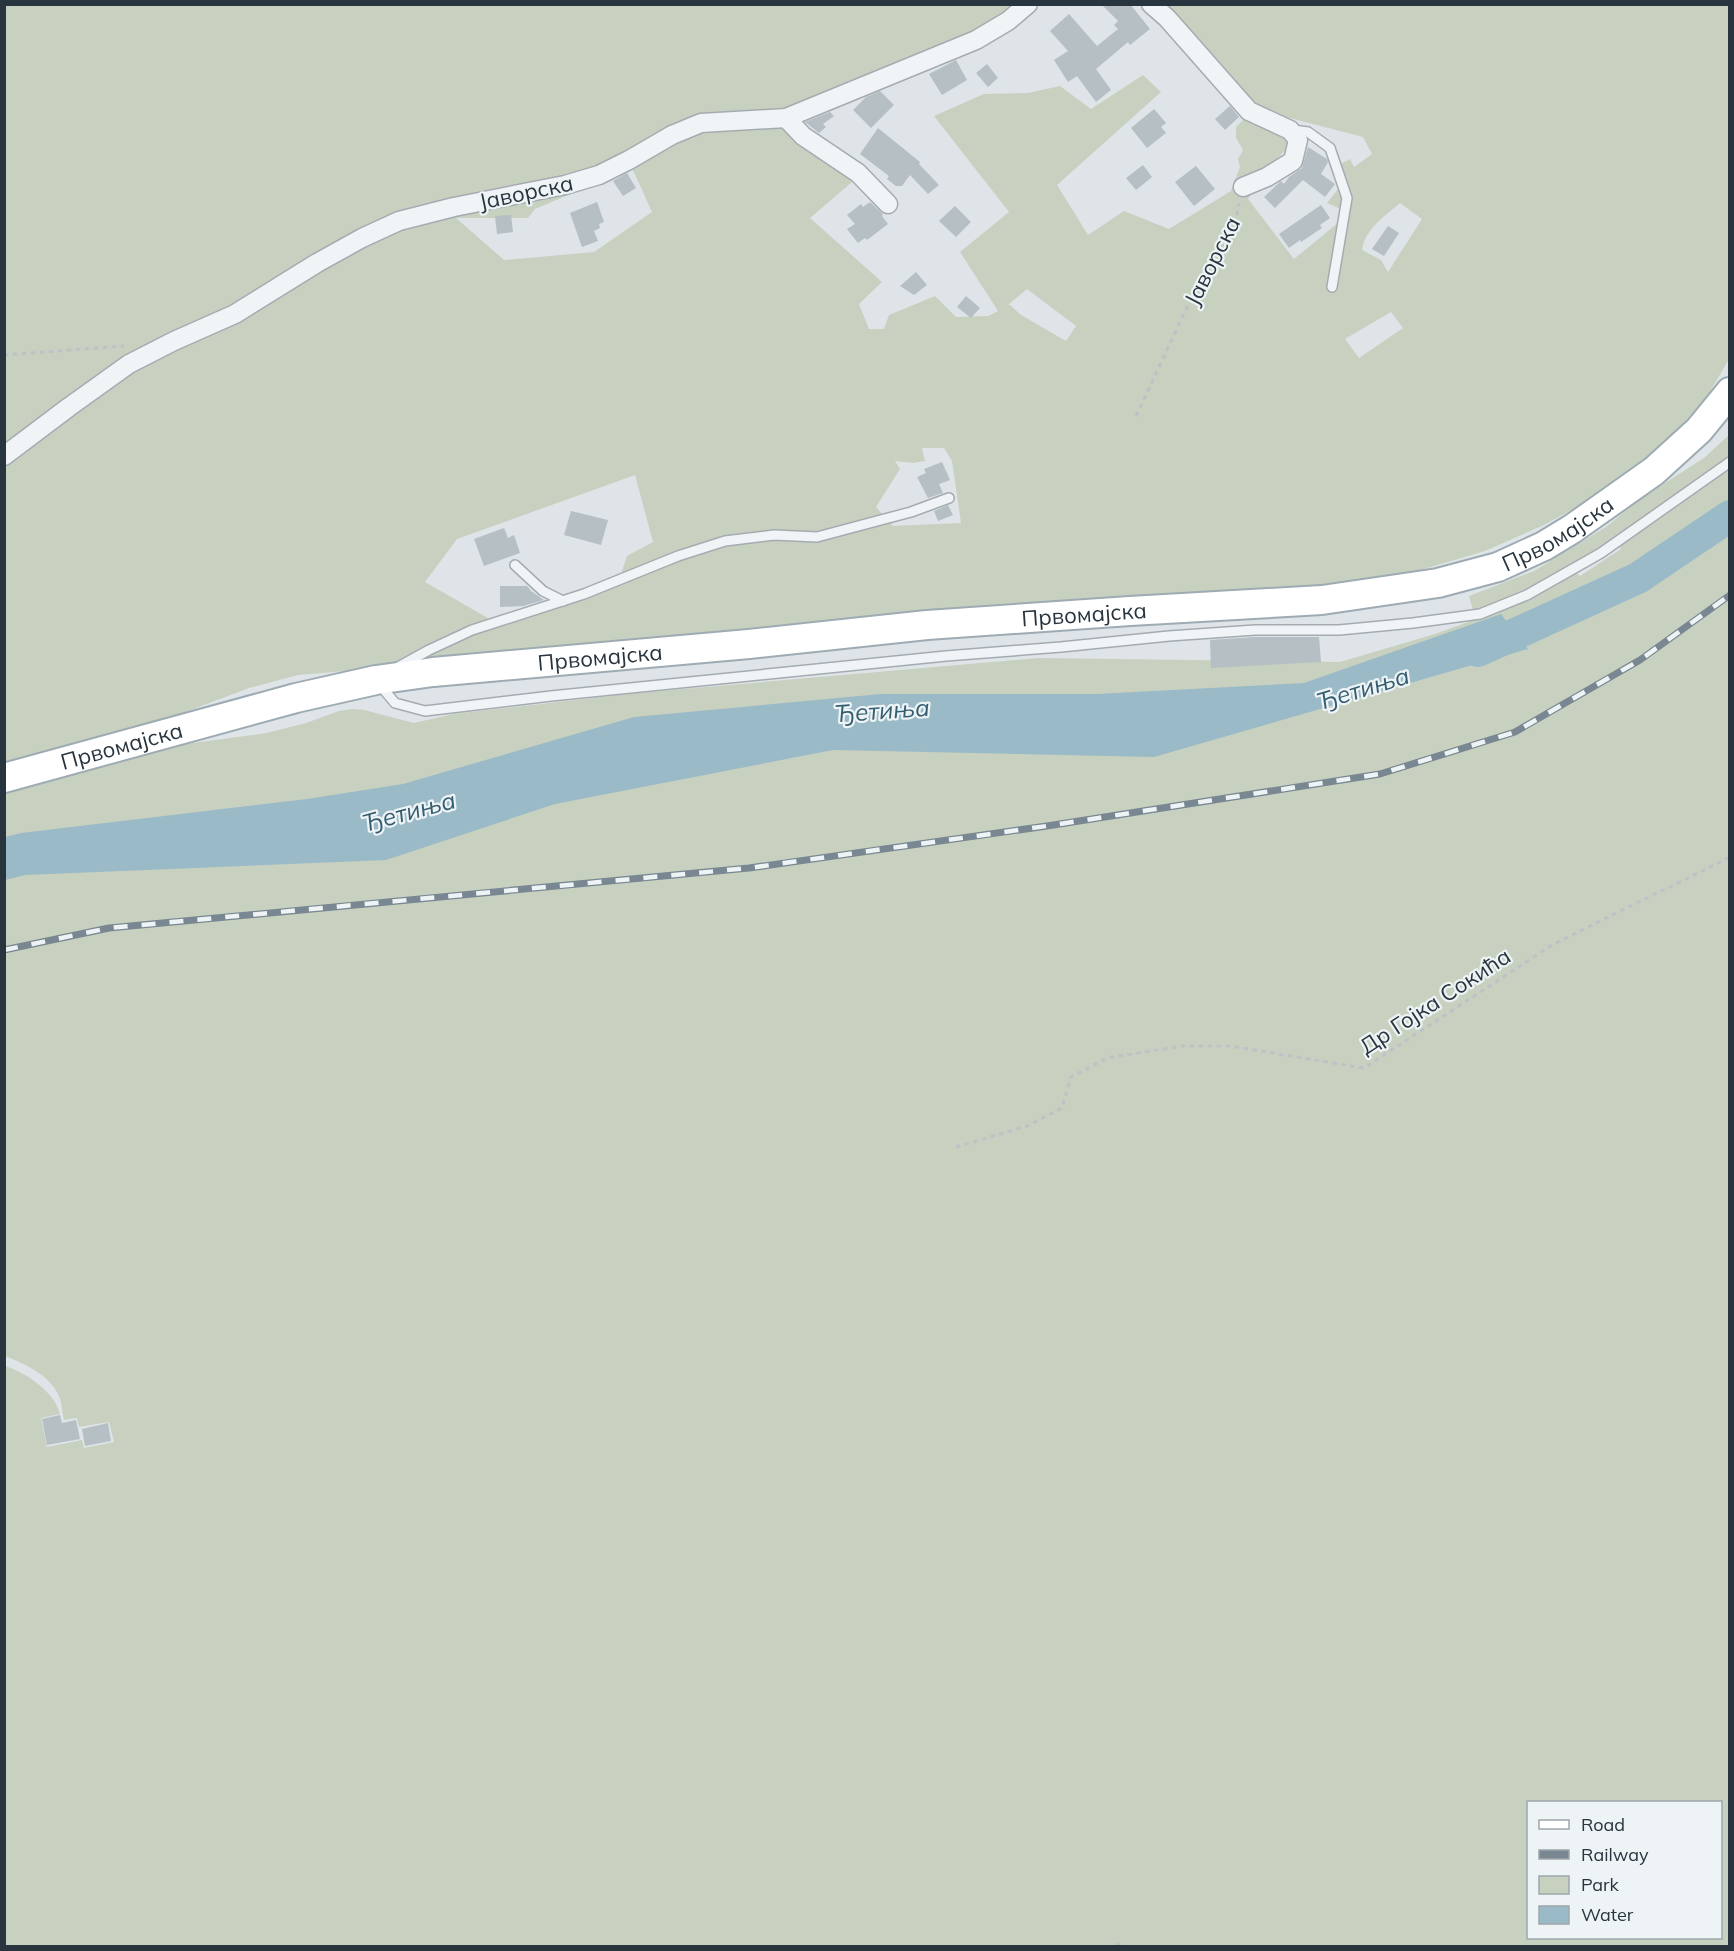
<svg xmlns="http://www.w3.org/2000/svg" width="1734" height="1951" font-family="Mulish,sans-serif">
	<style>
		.green { fill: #c8d1c0; fill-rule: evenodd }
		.water { fill: #9abac7 }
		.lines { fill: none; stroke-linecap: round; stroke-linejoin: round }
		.river { stroke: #9abac7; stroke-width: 32 }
		.building { fill: #b6bfc4 }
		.lane-casing { stroke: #a4acb2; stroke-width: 12 }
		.street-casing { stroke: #a4acb2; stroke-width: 21 }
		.primary-casing { stroke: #9eabb3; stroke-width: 32 }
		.path { stroke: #bdc2c6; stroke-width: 3; stroke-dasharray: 4.5 4.5; stroke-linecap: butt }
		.lane { stroke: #f1f4f6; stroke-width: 9 }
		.street { stroke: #f1f4f6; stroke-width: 18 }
		.primary { stroke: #fff; stroke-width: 28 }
		.rail-casing { stroke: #788791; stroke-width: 7 }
		.rail { stroke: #eef3f5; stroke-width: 4.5; stroke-dasharray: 14; stroke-linecap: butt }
		.labels { text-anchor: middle; stroke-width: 4.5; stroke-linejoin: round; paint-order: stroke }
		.street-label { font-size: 22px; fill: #28353e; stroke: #eef3f5 }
		.water-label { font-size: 24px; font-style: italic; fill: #335d71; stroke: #eef3f5 }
	</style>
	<rect width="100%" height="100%" fill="#dee4e8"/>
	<g class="green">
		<path d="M5 5H1019L1000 20 774 124 804 139 822 138 855 166 852 182 810 218 882 282 859 304 869 329H884L889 315 935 296 956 317 988 316 998 311 960 252 1009 212 934 116 984 94 1028 93 1060 86 1091 109 1143 75 1161 92 1057 185 1088 235 1124 211 1169 229 1231 191 1240 167 1238 159 1243 150 1236 138V127L1243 120 1250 118 1155 5H1729V359L1697 414 1649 458 1597 496 1544 525 1485 551 1424 569 1369 580 1233 595 976 607 728 634 358 670 298 675 249 688 172 717 5 764ZM1286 117 1363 137 1372 154 1354 167 1350 159 1331 169 1339 188 1327 203 1350 213 1294 259 1248 199 1265 173 1293 141ZM632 168 652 212 594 252 504 260 456 218H528L535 209ZM1400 203 1422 219 1388 272 1381 260 1362 250C1365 229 1385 216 1400 203ZM1027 289 1076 326 1066 341 1021 315 1010 305H1008ZM1391 312 1403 328 1359 358 1345 339ZM922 448H944L952 461 961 523 893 526 876 507 900 469 895 461 913 463 925 461ZM635 475 653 542 627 556 621 574 500 625 425 582 457 539Z"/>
		<path d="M1729 435V1946H5V1366C25 1372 55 1392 60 1414L41 1418 47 1447 82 1440 84 1448 114 1442 109 1422 79 1427 77 1418 64 1420C62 1412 62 1403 59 1396 50 1375 25 1364 5 1356V794L171 746 267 733 306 723 339 711 352 709 364 710 414 723 453 714 636 693 1039 658 1340 662 1435 634 1468 622 1473 610 1469 596 1534 571 1606 527 1640 499 1704 458ZM1614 540 1621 549 1580 576 1570 567ZM1528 1802H1720V1938H1528Z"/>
	</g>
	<polygon class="water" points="1501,614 1528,649 1154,757 833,750 555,804 386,860 25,875 5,880 5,837 21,833 307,799 403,784 634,717 881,694 1097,694 1304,683"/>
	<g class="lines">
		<polyline class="river" points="1478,651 1638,578 1730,516"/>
	</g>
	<g class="building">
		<polygon points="1101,4 1130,4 1150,29 1130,45 1128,42 1096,69 1111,90 1096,102 1077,76 1068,82 1054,60 1068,51 1050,31 1069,14 1097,46 1118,29 1114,25 1118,21"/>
		<polygon points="956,60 967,80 942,95 929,74"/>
		<polygon points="987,64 998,78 988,87 976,73"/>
		<polygon points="880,91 894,105 871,128 853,110 866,97"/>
		<polygon points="1230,106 1239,117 1225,130 1215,119"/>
		<polygon points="1154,109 1166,123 1161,127 1166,133 1147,148 1131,128"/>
		<polygon points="830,112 834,116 823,124 826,127 819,133 805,122"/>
		<polygon points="878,128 920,162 919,164 939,185 928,194 910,175 902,186 896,186 887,179 889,176 860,154"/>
		<polygon points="1308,147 1327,159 1328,162 1321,174 1335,184 1325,197 1303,180 1275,208 1264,197 1281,181 1284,184 1289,177 1302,168"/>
		<polygon points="1143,165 1152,177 1136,190 1126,178"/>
		<polygon points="1196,166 1215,189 1194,206 1175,182"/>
		<polygon points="627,173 636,188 623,196 613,181"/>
		<polygon points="597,202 604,222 599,224 600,228 594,231 598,241 582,247 570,213"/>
		<polygon points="870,202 883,214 882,216 888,224 867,240 865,238 858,243 847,229 855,224 847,215 861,204 863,207"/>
		<polygon points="1321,205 1330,218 1320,225 1322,228 1301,242 1300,240 1289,248 1279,234"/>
		<polygon points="955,206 971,222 956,237 939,221"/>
		<polygon points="511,215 513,232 497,234 495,216"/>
		<polygon points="1388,226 1399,233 1384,256 1372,249"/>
		<polygon points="916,272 927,285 914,295 900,286"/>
		<polygon points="966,296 980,308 971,318 957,307"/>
		<polygon points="942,462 950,480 939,484 943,493 928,498 917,477 926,473 924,469"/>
		<polygon points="948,505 953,515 938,521 934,511"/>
		<polygon points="571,511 608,520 601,545 564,535"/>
		<polygon points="504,528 508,538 514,535 520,553 484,566 474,539"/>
		<polygon points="500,586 527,586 531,591 544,600 523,606 500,607"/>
		<polygon points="1255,637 1319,637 1321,662 1211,668 1210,640"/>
		<polygon points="60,1415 62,1423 76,1420 80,1439 47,1445 42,1419"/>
		<polygon points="108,1423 111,1441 85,1446 82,1429"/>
	</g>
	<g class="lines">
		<defs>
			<g id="lane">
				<polyline points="1293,130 1308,132 1330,148 1347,198 1332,287"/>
				<polyline points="515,565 543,591 563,601"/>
				<polyline points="400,666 429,650 472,630 584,594 678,556 725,541 774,535 817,537 911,512 949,498"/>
				<polyline points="379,684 395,703 425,711 551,696 946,656 1061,647 1169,636 1255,630 1339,630 1413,623 1480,614 1527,595 1601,553 1730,462"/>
			</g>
			<g id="street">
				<polyline points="1151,4 1167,18 1249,111 1290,130 1298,140 1293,161 1267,177 1243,187"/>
				<polyline points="786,118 803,136 858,173 888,204"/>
				<polyline points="4,456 69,407 129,364 174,341 235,314 317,263 362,238 399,221 454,207 565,185 599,175 629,160 672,135 701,123 786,118 976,40 1008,21 1028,4"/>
			</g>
			<g id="primary">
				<path id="s1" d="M4 778 296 698 376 680 433 672 749 644 927 625 1130 611 1322 600 1438 583 1498 567 1544 546 1572 529 1654 471 1699 430 1730 392"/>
			</g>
		</defs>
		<use href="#lane" class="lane-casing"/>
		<use href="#street" class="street-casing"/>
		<use href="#primary" class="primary-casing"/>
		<g class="path">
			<polyline points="4,355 124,346"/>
			<polyline points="1136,416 1197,286 1237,215 1239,203"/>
			<polyline points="956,1147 1027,1126 1062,1108 1071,1077 1107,1058 1183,1046 1230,1046 1364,1068 1552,945 1730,857"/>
			<polyline points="1116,1946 1120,1943"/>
		</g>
		<use href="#lane" class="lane"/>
		<use href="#street" class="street"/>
		<use href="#primary" class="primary"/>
		<defs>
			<polyline id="rail" points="4,950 109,928 749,868 1047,826 1380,774 1515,732 1640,660 1730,595"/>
		</defs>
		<use href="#rail" class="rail-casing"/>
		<use href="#rail" class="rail"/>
	</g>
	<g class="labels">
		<g class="street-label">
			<text transform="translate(526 192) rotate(-12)" y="8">Јаворска</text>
			<text transform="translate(1212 261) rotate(-63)" y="8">Јаворска</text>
			<text dy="8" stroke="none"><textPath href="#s1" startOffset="1582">Првомајска</textPath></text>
			<text dy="8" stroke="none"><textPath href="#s1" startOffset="1096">Првомајска</textPath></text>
			<text dy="8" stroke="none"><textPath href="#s1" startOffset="610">Првомајска</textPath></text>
			<text dy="8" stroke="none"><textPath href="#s1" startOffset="122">Првомајска</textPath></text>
			<text transform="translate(1435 1001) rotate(-33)" y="8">Др Гојка Сокића</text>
		</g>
		<g class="water-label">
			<text transform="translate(1363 689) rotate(-17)" y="8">Ђетиња</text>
			<text transform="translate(882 711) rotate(-4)" y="8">Ђетиња</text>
			<text transform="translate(409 812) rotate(-15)" y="8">Ђетиња</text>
		</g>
	</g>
	<rect width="1734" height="1951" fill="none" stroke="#28353e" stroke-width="12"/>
	<rect x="1527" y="1801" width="195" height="138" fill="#eef3f5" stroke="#9fa7ac" stroke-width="1.5"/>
	<rect x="1539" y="1820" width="30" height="9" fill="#ffffff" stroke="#9fa7ac" stroke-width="1.5"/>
	<text x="1581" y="1831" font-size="18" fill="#28353e">Road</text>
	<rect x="1539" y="1850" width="30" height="9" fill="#788791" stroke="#9fa7ac" stroke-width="1.5"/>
	<text x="1581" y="1861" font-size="18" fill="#28353e">Railway</text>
	<rect x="1539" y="1876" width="30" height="18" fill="#c8d1c0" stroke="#9fa7ac" stroke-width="1.5"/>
	<text x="1581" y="1891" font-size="18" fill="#28353e">Park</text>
	<rect x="1539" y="1906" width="30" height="18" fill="#9abac7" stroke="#9fa7ac" stroke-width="1.5"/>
	<text x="1581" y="1921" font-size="18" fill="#28353e">Water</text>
</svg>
